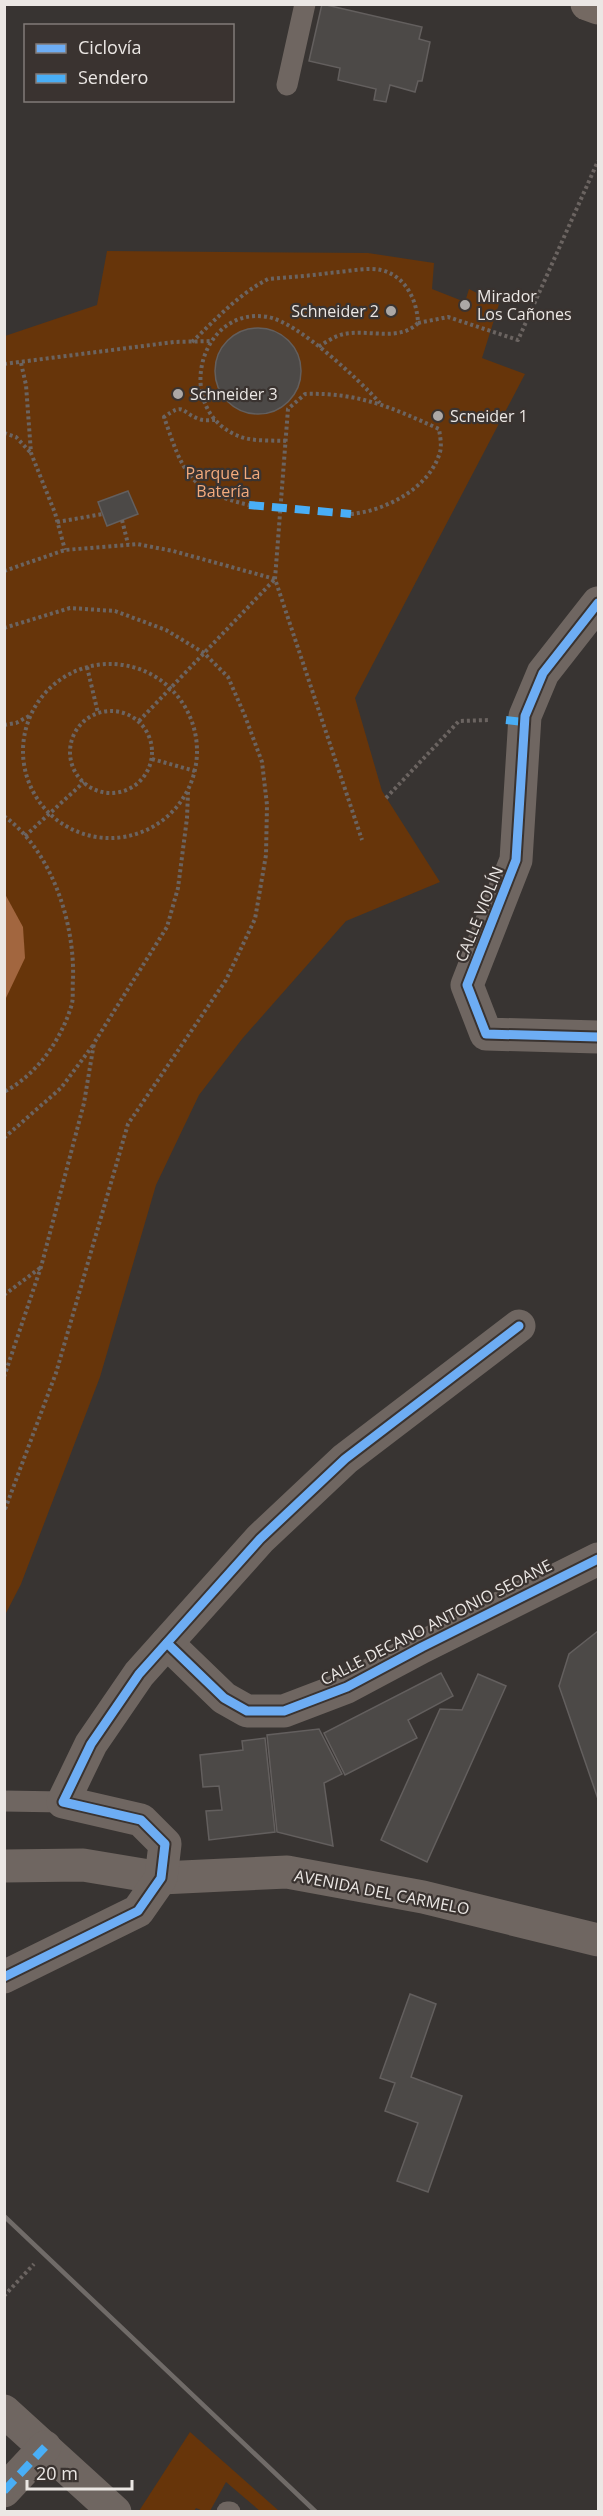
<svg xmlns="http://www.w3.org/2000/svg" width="603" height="2516" font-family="'Open Sans',sans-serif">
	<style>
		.green { fill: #67350a }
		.water { fill: #a2663f }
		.building { fill: #4c4947; stroke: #635f5e; stroke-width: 1.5 }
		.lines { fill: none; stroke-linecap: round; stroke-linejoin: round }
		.path { stroke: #6b6461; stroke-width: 4; stroke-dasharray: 3 3; stroke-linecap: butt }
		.lane { stroke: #6f6661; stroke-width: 21 }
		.street { stroke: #6f6661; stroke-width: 33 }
		.secondary { stroke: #746962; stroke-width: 33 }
		.rail { stroke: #706b68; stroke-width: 4.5 }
		.quiet { stroke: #49aef6; stroke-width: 8; stroke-dasharray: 15 8; stroke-linecap: butt }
		.cycleway-casing { stroke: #3a3330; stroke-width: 13 }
		.cycleway { stroke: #6dadf4; stroke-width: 9 }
		.poi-dot { fill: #aca8a6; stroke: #3a3330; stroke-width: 2 }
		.labels { text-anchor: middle; stroke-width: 4.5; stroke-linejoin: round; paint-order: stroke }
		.poi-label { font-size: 16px; fill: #ebe7e4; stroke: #3a3330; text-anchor: start }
		.park-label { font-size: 16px; fill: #f4ab7d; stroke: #3a3330 }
		.street-label { font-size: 16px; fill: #ebe7e4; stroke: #3a3330 }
	</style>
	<rect width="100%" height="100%" fill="#383432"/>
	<g class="green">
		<polygon points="107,251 368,253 434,263 432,289 465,302 469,289 499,304 482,358 525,374 355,698 382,791 440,882 346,921 242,1039 199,1095 156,1185 100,1377 21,1584 5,1615 5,336 97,305"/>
		<polygon points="190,2432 279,2511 260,2511 226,2482 210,2511 203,2511 196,2508 194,2511 139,2511"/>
	</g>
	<polygon class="water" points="5,894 23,927 25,958 5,1000"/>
	<g class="building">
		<polygon points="322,4 422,27 419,39 430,42 422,81 418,81 415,92 390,85 386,102 374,100 376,89 338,80 340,68 309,61"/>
		<circle cx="258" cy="371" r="43"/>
		<polygon points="128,491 138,514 107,526 98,502"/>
		<polygon points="598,1631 598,1799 559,1686 569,1654"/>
		<polygon points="441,1673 453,1696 408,1720 417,1738 345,1775 324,1733"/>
		<polygon points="478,1674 506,1686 427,1862 381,1840 440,1709 462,1710"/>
		<polygon points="319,1729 342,1774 324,1783 333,1846 277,1832 267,1735"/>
		<polygon points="265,1738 275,1832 209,1840 206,1811 222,1810 219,1786 203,1787 200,1755 243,1750 242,1741"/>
		<polygon points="410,1994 436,2004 411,2077 462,2096 428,2192 397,2181 418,2123 385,2111 395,2083 380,2078"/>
	</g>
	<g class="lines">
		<g class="path">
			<polyline points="418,323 448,317 518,340 598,161"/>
			<path d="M192 342C216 319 239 294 268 279 289 277 309 276 329 273 343 272 358 269 371 269 401 269 417 296 418 323 400 342 368 329 344 334 335 336 326 342 318 347"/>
			<polyline points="21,363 26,385 31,453 55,513 65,550"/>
			<polyline points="4,364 174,342 212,341"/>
			<path d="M215 420C210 420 204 421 199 419 180 412 185 402 164 417 183 472 188 491 249 505"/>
			<polyline points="4,433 16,437 30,452"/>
			<path d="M286 441C270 440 251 442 236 435 173 407 200 305 268 317 299 323 358 379 380 403"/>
			<path d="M351 514C385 511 430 488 440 452 442 445 440 436 439 429 393 408 358 392 305 394L288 409 275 579 362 840"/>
			<polyline points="122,520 128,544"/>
			<polyline points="57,522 103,514"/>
			<polyline points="4,571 65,550 137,544 173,551 275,579"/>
			<polyline points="4,628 70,608 115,611 166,630 204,653 228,677 245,716 262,762 267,805 266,855 255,919 226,980 128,1124 56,1373 4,1512"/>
			<circle cx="110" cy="751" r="87"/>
			<polyline points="87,667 98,713"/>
			<circle cx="111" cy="752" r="41"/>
			<polyline points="139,721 275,579"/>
			<polyline points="4,725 16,723 29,716"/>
			<polyline points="152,759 195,771"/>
			<polyline points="386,798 459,721 490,720"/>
			<path d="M4 816C52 851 75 923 73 980 72 989 74 999 71 1007 60 1042 36 1075 4 1092"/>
			<polyline points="25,836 84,782"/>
			<polyline points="4,1138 61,1088 94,1044"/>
			<polyline points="4,1295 40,1268"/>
			<polyline points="4,1377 41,1267 84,1103 94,1043 167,927 178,888 187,818 188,792"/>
			<polyline points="4,2296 34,2264"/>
		</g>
		<g class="lane">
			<polyline points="287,85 305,4"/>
			<polyline points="4,1801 63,1802"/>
			<polyline points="227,2512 230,2512"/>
		</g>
		<g class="street">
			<polyline points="598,603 543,673 525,716 516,860 467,985 486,1034 598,1037"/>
			<polyline points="167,1643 224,1698 247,1711 284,1711 347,1687 422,1647 598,1559"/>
			<polyline points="4,1866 83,1865 161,1878 287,1872 423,1897 598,1940"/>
			<polyline points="4,1977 138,1911 161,1878 165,1844 141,1820 63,1802 91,1744 139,1674 260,1539 345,1459 519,1326"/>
			<polyline points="4,2411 115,2512"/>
			<polyline points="4,2491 45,2447"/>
		</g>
		<polyline class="secondary" points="587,4 598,8"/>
		<polyline class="rail" points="4,2216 316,2512"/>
		<g class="quiet">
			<polyline points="249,505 351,514"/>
			<polyline points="506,720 524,722"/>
			<polyline points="4,2491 45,2447"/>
		</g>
		<defs>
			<g id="cycleway">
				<polyline points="598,603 543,673 525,716 516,860 467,985 486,1034 598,1037"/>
				<polyline points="167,1643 224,1698 247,1711 284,1711 347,1687 422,1647 598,1559"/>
				<polyline points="4,1977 138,1911 161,1878 165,1844 141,1820 63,1802 91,1744 139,1674 260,1539 345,1459 519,1326"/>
			</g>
		</defs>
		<use href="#cycleway" class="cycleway-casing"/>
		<use href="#cycleway" class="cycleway"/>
	</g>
	<g class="poi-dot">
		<circle cx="465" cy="305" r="6"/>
		<circle cx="391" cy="311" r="6"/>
		<circle cx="178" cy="394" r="6"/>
		<circle cx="438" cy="416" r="6"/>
	</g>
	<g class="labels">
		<g class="poi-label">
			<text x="477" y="302">Mirador<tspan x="477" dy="18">Los Cañones</tspan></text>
			<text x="379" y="317" text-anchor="end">Schneider 2</text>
			<text x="190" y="400">Schneider 3</text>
			<text x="450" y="422">Scneider 1</text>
		</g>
		<g class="park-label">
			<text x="223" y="479">Parque La<tspan x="223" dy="18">Batería</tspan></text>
		</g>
		<g class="street-label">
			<text transform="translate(479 914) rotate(-68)" y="6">CALLE VIOLÍN</text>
			<text transform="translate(436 1622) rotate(-27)" y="6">CALLE DECANO ANTONIO SEOANE</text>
			<text transform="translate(382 1892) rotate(11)" y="6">AVENIDA DEL CARMELO</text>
		</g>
	</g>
	<rect width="603" height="2516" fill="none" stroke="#ebe7e4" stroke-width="12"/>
	<rect x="24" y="24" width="210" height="78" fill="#3a3330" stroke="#817b78" stroke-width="1.5"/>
	<rect x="36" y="44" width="30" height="9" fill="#6dadf4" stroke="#817b78" stroke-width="1.5"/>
	<text x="78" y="54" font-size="18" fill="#ebe7e4">Ciclovía</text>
	<rect x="36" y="74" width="30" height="9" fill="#49aef6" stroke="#817b78" stroke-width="1.5"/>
	<text x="78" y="84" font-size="18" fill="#ebe7e4">Sendero</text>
	<path d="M27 2480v9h105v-9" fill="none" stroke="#ebe7e4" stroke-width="3"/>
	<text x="36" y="2480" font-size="18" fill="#ebe7e4" stroke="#3a3330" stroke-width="4.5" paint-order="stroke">20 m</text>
</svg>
